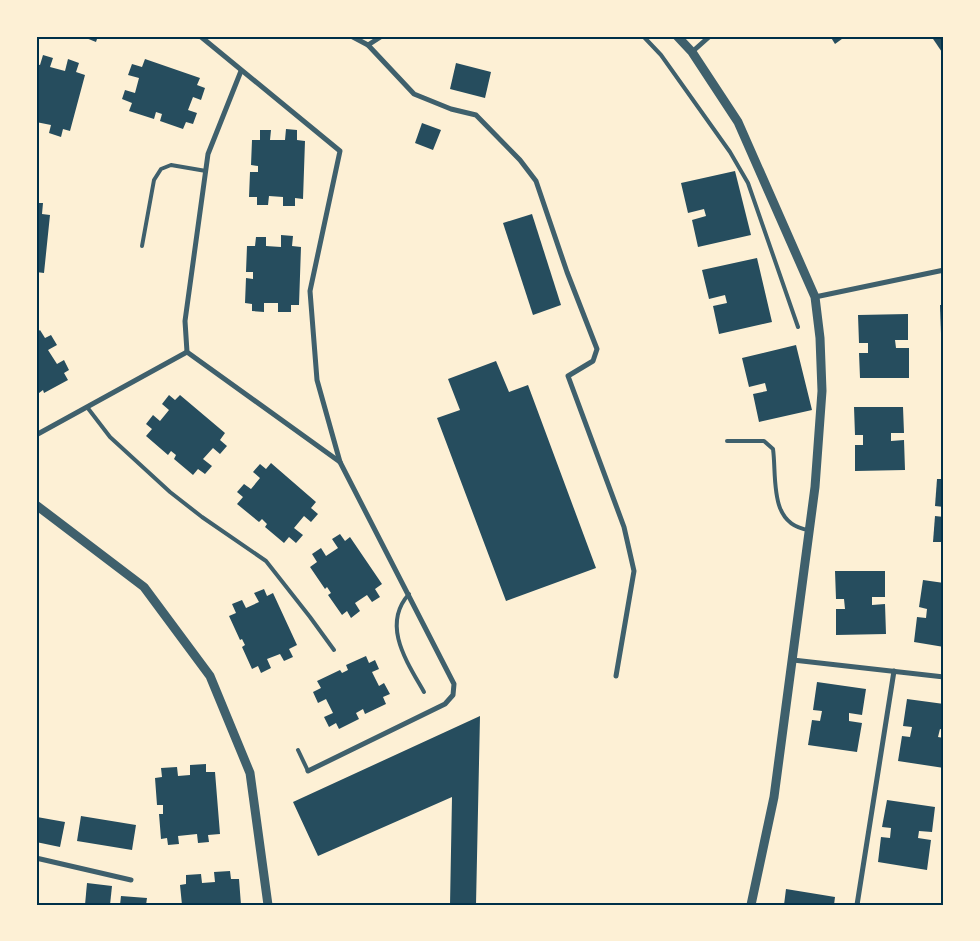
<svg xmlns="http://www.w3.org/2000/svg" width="980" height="941" font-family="Merriweather,serif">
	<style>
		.building { fill: #264d5e }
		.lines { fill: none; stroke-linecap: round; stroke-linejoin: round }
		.service { stroke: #3f606c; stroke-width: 4 }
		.minor { stroke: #3f606c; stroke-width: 5 }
		.tertiary { stroke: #3f606c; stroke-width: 9 }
		.neatline { fill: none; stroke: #003049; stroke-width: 2 }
	</style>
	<rect width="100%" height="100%" fill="#fdf0d5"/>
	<g class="building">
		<polygon points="81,36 98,36 96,42"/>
		<polygon points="830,36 846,36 835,44"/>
		<polygon points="931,36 944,36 944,55"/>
		<polygon points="43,55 53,58 50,67 65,71 68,59 79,63 76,72 85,75 70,131 63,129 61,137 49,133 51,125 36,122 36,64 40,65"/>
		<polygon points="145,59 200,78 197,85 205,88 201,100 193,97 188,110 197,113 193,124 186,122 183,129 160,121 162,114 156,112 154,119 129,111 132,103 122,99 125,90 135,93 139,78 128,75 132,64 142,67"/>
		<polygon points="456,63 491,72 485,98 450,89"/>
		<polygon points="422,123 441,130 433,150 415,143"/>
		<polygon points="286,129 297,130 297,140 305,141 303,199 295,198 295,206 283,206 283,197 269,196 268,205 257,205 257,197 249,197 250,172 258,172 258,166 251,165 252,140 260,140 260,130 271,130 270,140 285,140"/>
		<polygon points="735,171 751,235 698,247 692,220 706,216 704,209 688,213 681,183"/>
		<polygon points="36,203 43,203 42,214 50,215 44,273 36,272"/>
		<polygon points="532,214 561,305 533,315 503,223"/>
		<polygon points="281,235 293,236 292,246 301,247 299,305 291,305 291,312 278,312 278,303 264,303 264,312 252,311 252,304 245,303 246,278 253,279 253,272 246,272 247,246 255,246 256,237 266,237 266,246 281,247"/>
		<polygon points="757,258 772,322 719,334 713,306 727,303 725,295 709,299 702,270"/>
		<polygon points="940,305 944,305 944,333 941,333"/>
		<polygon points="908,314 908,340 895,340 896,348 909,348 909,378 860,378 859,353 868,353 868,343 859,343 858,315"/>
		<polygon points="40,330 45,338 51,335 57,345 48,350 57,364 64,360 69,370 64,373 68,380 44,393 43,390 39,393 36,388 36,333"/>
		<rect x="941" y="343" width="3" height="25"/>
		<polygon points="796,345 812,410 759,422 753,394 767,391 765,383 749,387 742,358"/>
		<polygon points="496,361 509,392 528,385 596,568 506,601 437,418 460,410 448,379"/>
		<polygon points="169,395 175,400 180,395 225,433 220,440 227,446 220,454 213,448 203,459 212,466 205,474 198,469 193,475 174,459 176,455 171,451 168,455 146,436 152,429 146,424 153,415 160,421 169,410 162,404"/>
		<polygon points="854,407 903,407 904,433 891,433 891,441 904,440 905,470 855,471 855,445 863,445 863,435 855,435"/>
		<polygon points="271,463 316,502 311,508 318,514 311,522 304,516 294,528 303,535 296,543 289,537 284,543 265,527 267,524 262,519 259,522 237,504 243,497 237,492 244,484 251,489 260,478 253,472 260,464 266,469"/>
		<polygon points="937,479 944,479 944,507 935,506"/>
		<polygon points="935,516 944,517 944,542 933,542"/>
		<polygon points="340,534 345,541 350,537 382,584 375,589 380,597 372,602 367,595 355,603 360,611 351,618 347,611 342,615 328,595 331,593 327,587 325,589 310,567 317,562 312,554 321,548 326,556 338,548 332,539"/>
		<polygon points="835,571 885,571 885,597 872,597 872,605 885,604 886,634 836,635 836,609 845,609 844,599 836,599"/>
		<polygon points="923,580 944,583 944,647 914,642 917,617 926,618 927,609 919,607"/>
		<polygon points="264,589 267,596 273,593 297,645 289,649 293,657 284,661 280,654 267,659 271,668 261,673 258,666 252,669 242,647 245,645 242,639 240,640 229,616 236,613 232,604 242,600 246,608 259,602 254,593"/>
		<polygon points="366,656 369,663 375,660 379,669 372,672 379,686 384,683 390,694 383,697 386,704 365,714 363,709 356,713 359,719 339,729 336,723 329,727 324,717 333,713 326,699 318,703 313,692 321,688 317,681 340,670 342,673 348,670 346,665"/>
		<polygon points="817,682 866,689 862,715 849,713 849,721 862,723 857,752 808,745 812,720 820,721 822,711 813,710"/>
		<polygon points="907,699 944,704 944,730 940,729 938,737 944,738 944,768 898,761 902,736 910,737 912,727 903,726"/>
		<polygon points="480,716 476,905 450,905 452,797 318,856 293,802"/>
		<polygon points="206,764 206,772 215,772 220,834 208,835 209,842 198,843 197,834 178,836 179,844 168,845 167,838 161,839 159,814 163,814 163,805 157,805 155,778 162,777 161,768 177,767 178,776 190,775 190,765"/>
		<polygon points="887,800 935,807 932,832 919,831 918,838 931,840 927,870 878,862 881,837 890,838 891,828 882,827"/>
		<polygon points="81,816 136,825 132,850 77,841"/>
		<polygon points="37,817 65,822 60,847 36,842"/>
		<polygon points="230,871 231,879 239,879 241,905 182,905 180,885 186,884 186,875 201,874 202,883 215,882 214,872"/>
		<polygon points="87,883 112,886 110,905 85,905"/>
		<polygon points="786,889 835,897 834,905 784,905"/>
		<polygon points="121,896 147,898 146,905 120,905"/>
	</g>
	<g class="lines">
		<g class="service">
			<polyline points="643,36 661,55 730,152 748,183 798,327"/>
			<polyline points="142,246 154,180 161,169 171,165 206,171"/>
			<polyline points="87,407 110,437 170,492 202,517 266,561 310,617 334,650"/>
			<path d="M727 441H764L773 449C777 477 768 525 809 530"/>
			<path d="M409 594C381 625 407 662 424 692"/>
			<polyline points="298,750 308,771"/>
		</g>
		<g class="minor">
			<polyline points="200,36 340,151 310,291 317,380 340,462 454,684 453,695 445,704 308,771"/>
			<polyline points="351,36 368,45 382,36"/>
			<polyline points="368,45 414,94 451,109 476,115 520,160 536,181 567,272 597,349 593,361 568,376 624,527 634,571 616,676"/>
			<polyline points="692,52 710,36"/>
			<polyline points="241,71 208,154 185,321 187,352 340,462"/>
			<polyline points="815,297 944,270"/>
			<polyline points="36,435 187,352"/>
			<polyline points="793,660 944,677"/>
			<polyline points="36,858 131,880"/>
			<polyline points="857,905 894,671"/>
		</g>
		<g class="tertiary">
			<polyline points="677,36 692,52 738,122 815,297 820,338 822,391 815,487 774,797 751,905"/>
			<polyline points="36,505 144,587 210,676 250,773 268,905"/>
		</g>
	</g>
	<rect width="980" height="941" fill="none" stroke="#fdf0d5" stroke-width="75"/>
	<rect x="38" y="38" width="904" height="866" class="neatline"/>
</svg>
